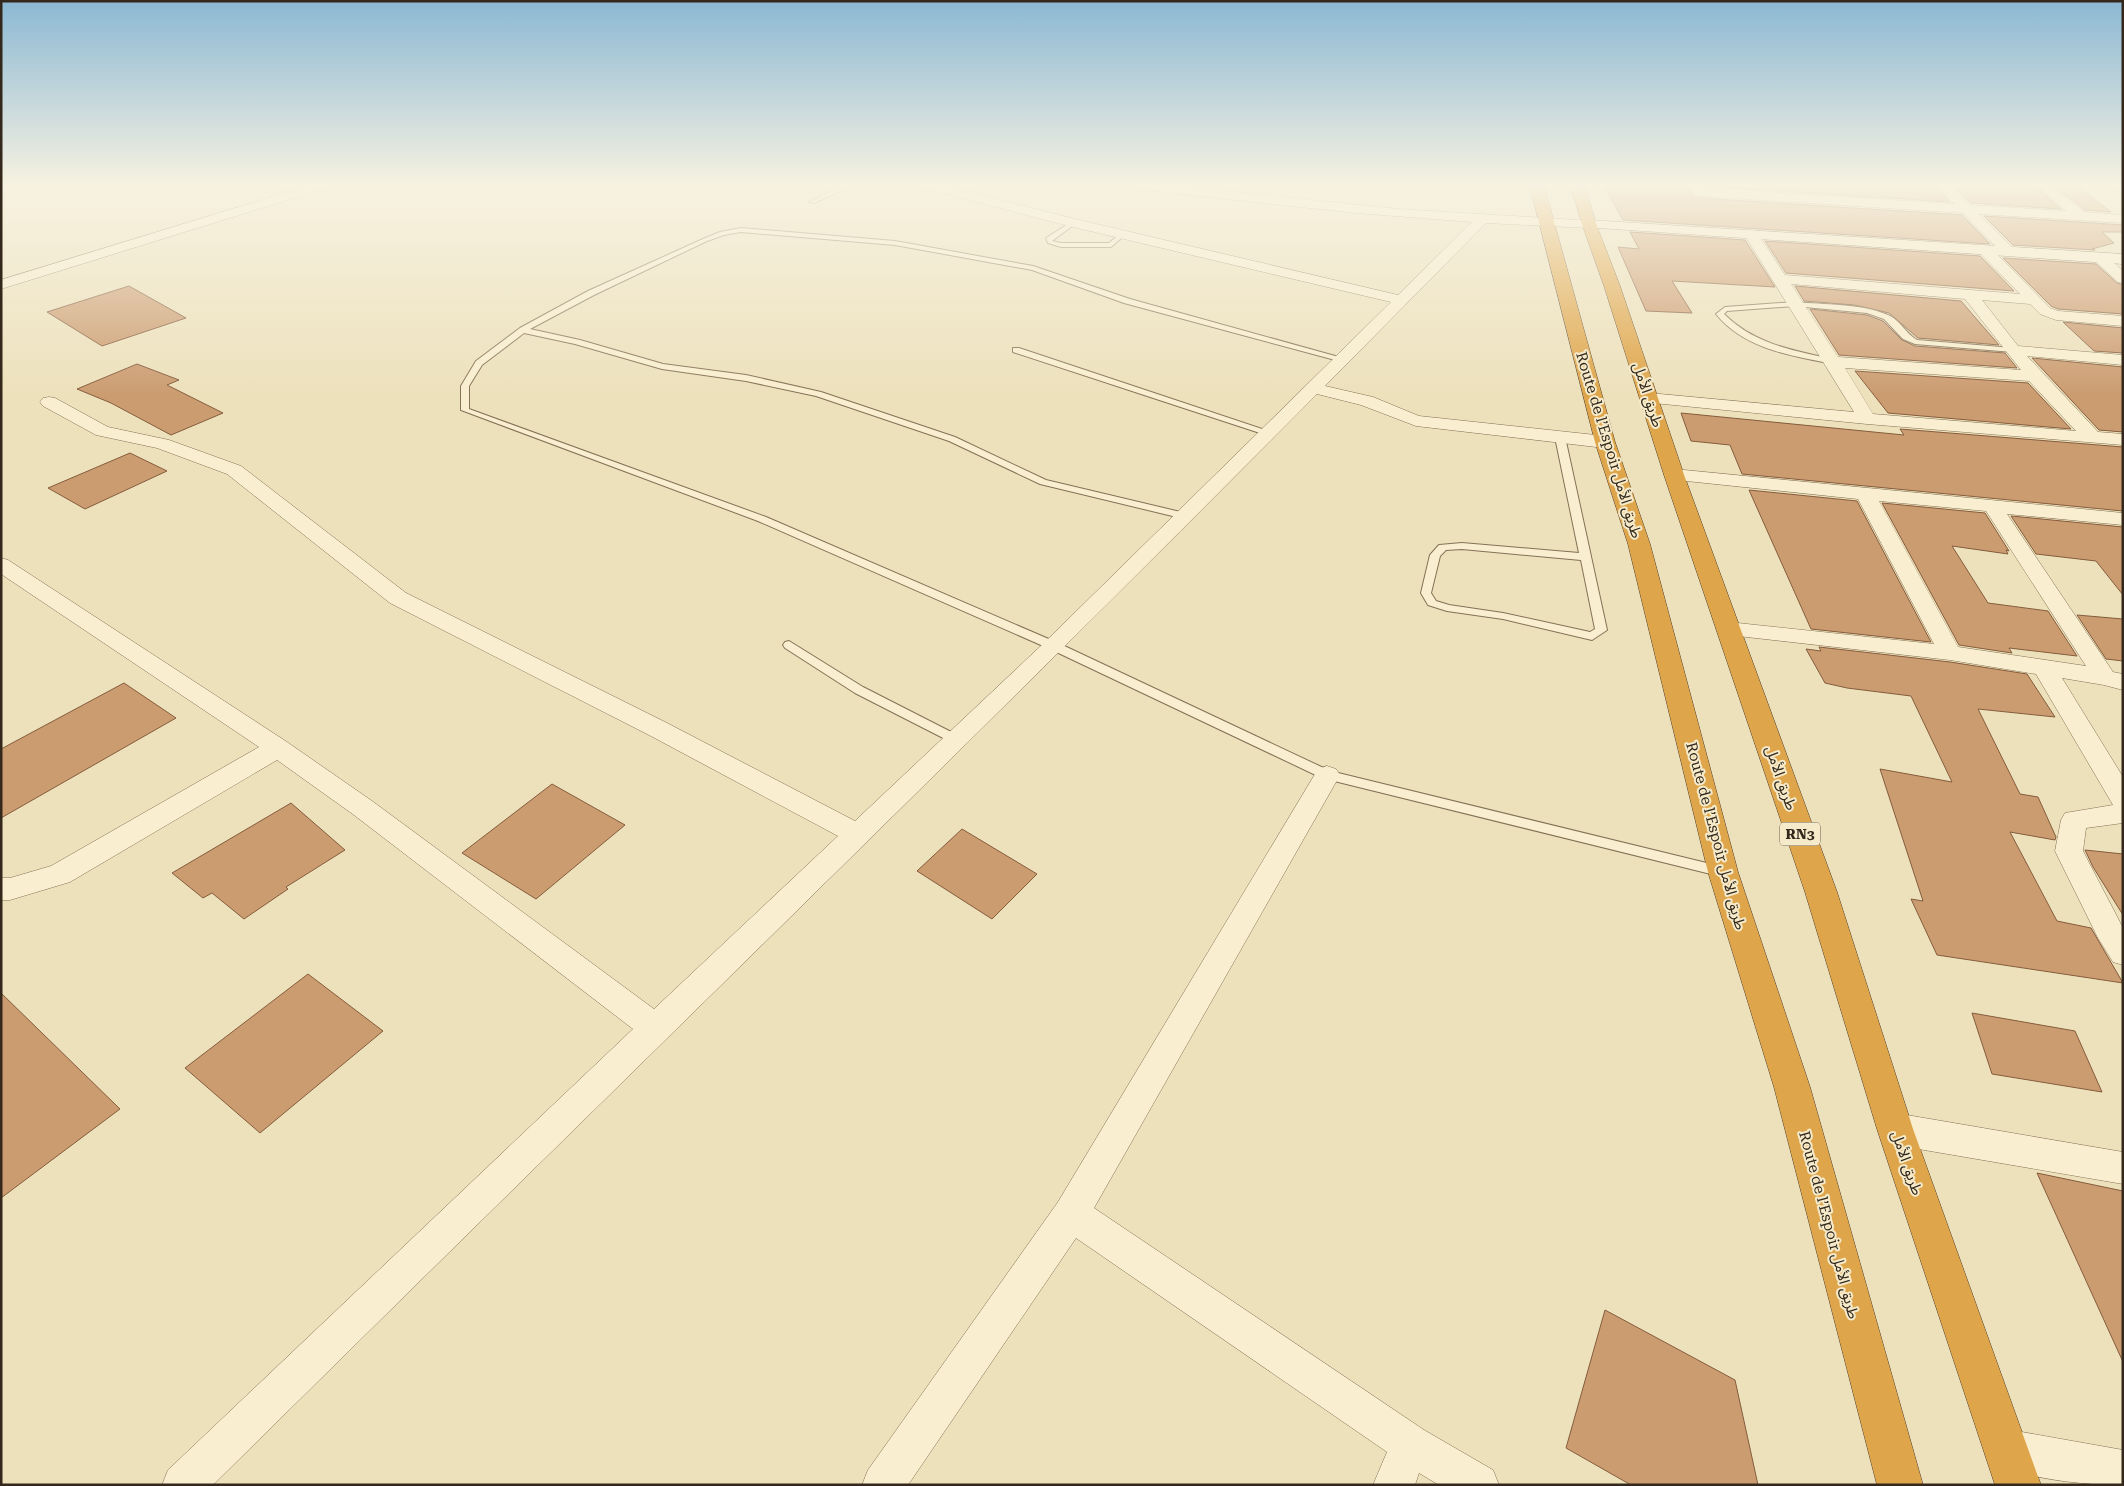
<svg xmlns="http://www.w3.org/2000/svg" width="2124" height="1486" font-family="'Roboto Serif','Noto Sans Arabic',serif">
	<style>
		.building { fill: #cc9c71; stroke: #845c3c }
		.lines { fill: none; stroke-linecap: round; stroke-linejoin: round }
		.lane-casing { stroke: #847156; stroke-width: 2 }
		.street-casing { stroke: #847156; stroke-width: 1 }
		.secondary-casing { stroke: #665239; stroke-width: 1 }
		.highway-casing { stroke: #523f2a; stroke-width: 1 }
		.lane { fill: #f9eecf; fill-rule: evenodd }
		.street { fill: #f9eecf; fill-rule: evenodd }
		.secondary { fill: #f9eecf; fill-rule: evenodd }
		.highway { fill: #dfa54a; fill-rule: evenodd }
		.labels { text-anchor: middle; stroke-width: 4; stroke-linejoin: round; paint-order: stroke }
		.shield { fill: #f5ebcb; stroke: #6d6250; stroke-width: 1 }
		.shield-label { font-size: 14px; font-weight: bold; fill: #33281b }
		.street-label { font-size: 15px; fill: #33281b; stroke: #f5ebcb }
	</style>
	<rect width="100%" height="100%" fill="#ede1bc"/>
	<g class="building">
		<polygon points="1604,186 1688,186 1692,196 1699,198 1962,215 1990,244 1623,220"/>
		<polygon points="1704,186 1936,186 1950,202 1705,186"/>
		<polygon points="1953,186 2036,186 2061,209 1971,203"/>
		<polygon points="2054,186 2077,186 2111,212 2085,210"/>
		<polygon points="1984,216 2123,225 2123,232 2102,232 2114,243 2092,249 2095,250 2013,245"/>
		<polygon points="1630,232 1745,240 1775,287 1672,281 1692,313 1646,311 1618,247 1639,249"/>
		<polygon points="1765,241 1980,256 2014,291 1786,273"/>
		<polygon points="2003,258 2096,264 2117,283 2123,285 2123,314 2058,309 2051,306"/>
		<polygon points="129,286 186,318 102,346 47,312"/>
		<polygon points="1795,286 1961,301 1999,345 1918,338 1889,313 1854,305 1804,301"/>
		<polygon points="1810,309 1867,315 1883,321 1902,340 1915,346 2005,353 2017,368 1839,355"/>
		<polygon points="2063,322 2123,328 2123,353 2094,351"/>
		<polygon points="2032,358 2123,367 2123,432 2099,430"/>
		<polygon points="137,364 179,380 167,385 223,413 171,435 111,403 77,389"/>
		<polygon points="1855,371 2028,383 2071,429 1888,413"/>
		<polygon points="1681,413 1904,435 1900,429 2123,447 2123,511 1742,474 1730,445 1691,441"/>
		<polygon points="130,453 167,471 85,509 48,488"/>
		<polygon points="1749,490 1857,501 1931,642 1811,629"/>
		<polygon points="1882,503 1985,513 2009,551 2006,550 2008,554 1952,546 1988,603 2048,611 2077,656 2009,648 2012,653 1959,645"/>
		<polygon points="2011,516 2123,527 2123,595 2096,561 2036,554"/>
		<polygon points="2077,615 2123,619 2123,661 2106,659"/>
		<polygon points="1819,647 1950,662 2027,674 2055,717 1978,709 2020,794 2038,797 2056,837 2055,840 2010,832 2057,921 2091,928 2123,983 1937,955 1911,899 1923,901 1880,769 1952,782 1911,696 1847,688 1825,683 1806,649 1821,651"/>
		<polygon points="124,683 176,718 1,818 1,749"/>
		<polygon points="552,784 625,825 536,899 462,853"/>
		<polygon points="291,803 345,850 286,887 288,889 244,919 212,893 203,898 172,873"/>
		<polygon points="962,829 1037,874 992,919 917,871"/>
		<polygon points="2085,850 2123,854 2123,915 2093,867"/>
		<polygon points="308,974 383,1031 260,1133 185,1068"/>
		<polygon points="1,993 120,1109 1,1198"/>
		<polygon points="1972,1013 2075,1031 2102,1092 1992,1074"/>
		<polygon points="2037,1173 2123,1191 2123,1362"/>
		<polygon points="1605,1310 1735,1380 1758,1485 1631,1485 1566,1448"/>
	</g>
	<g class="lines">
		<defs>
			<g id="lane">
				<polygon points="842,186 850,186 814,203 809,202"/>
				<polygon points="1073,221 1076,223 1075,224 1052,241 1061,243 1109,243 1121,233 1126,234 1111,247 1061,247 1048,243 1046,238"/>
				<polygon points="741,228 895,241 1033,266 1130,299 1346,359 1339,361 1124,303 1032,270 895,245 741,232 724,235 707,241 594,295 530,329 580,340 663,364 746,375 821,392 955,437 1046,480 1189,514 1190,516 1185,519 1040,484 949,441 816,396 746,381 662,369 575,344 524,333 482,365 469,386 469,409 766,517 1058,643 1330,771 1723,867 1728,868 1730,872 1728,876 1723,877 1322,778 1050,649 758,521 461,410 461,386 476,361 520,328 588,291 703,239 720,232"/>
				<path d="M1795 302C1825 305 1860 303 1888 315 1899 319 1906 334 1917 340L2013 348 2017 350 2013 352 1915 344 1903 339 1884 319 1867 313 1795 306 1727 311 1724 314C1755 345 1796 351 1836 360L1837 362 1833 364C1792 356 1744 349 1716 314L1725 307Z"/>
				<polygon points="1013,348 1019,348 1274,433 1269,436 1266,435 1013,352"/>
				<path d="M1560 434 1565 437 1607 630 1592 640 1503 619 1447 611 1428 605 1421 593 1430 555 1439 545 1462 543 1579 553 1555 437ZM1462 549 1581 560 1595 629 1590 632 1503 613 1449 605 1436 601 1431 593 1440 556 1446 550Z"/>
				<polygon points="789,641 863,687 961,737 963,740 957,744 953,743 855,693 785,648 783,645 785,642"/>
			</g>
			<g id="street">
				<polygon points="307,186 325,186 323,189 1,289 1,280"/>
				<path d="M925 186H945L1075 219 1398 295 1472 222 1356 213 1145 190 1139 186H1178L1398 209 1594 221 1596 224 1589 228 1486 223 1325 386 1373 397 1419 416 1605 436 1611 438 1614 442 1611 446 1605 448 1416 426 1361 405 1317 394C953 761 581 1121 213 1485H162L168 1470 633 1029 354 815 277 760 70 882 10 900H1V878H10L51 866 259 747 1 574V558L8 560 287 742 372 801 654 1009 838 836 649 735 390 603 227 474 157 448 96 435 43 406 40 402 43 398 49 397 55 398 108 427 169 440 241 466 406 593 667 723 855 821 1046 641 1391 302 1073 227 927 189Z"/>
				<polygon points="1690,186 1702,186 1704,188 1955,204 1938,186 1951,186 1970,205 2066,211 2038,186 2051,186 2084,212 2123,215 2123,223 1979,214 2013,248 2015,251 2013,254 2003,254 1963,213 1699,196 1694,195"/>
				<polygon points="2114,186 2123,186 2123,192 2118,191"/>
				<path d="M1751 230 1756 231 1785 275 2020 294 1980 253 1978 250 1980 247H1990L2050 308 2058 311 2123 316V326L2056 320 2040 314 2030 304 1982 300 2018 346 2123 355V365L2027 356 2098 432 2123 434V445L1867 424 1643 402 1640 398 1643 394 1649 393 1854 412 1744 234ZM1791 284 1965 299 2021 370 1838 357ZM1845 368 2029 381 2076 431 1873 414Z"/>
				<polygon points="2099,253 2104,254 2123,271 2123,283 2118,282 2094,260 2092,257 2094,254"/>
				<path d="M1674 469 2123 513V525L2007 514 2113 672 2123 674V690L2104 685 2062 678 2123 777V823L2086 828 2083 851 2123 928V965L2113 962 2098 938 2055 851 2061 820 2065 813 2113 805 2036 674 1950 660 1720 634 1717 629 1720 624 1728 622 1934 644 1858 499 1667 479 1664 475 1667 471ZM1879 501 1986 511 2086 666 1958 647Z"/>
				<polygon points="1327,766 1336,769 1340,775 1094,1208 1424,1430 1493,1470 1499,1485 1439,1485 1419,1473 1415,1485 1373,1485 1387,1452 1076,1238 908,1485 862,1485 868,1470 1058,1202 1318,769"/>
				<polygon points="1895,1113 2123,1152 2123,1184 1895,1145 1883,1140 1878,1129 1883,1118"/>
				<path d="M2005 1429 2123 1450V1485C2082 1485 2029 1479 1991 1463L1985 1449 1991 1435Z"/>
			</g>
			<polygon id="secondary" points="1589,220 2123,254 2123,264 1584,227 1582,224 1584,221"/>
			<g id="highway">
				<polygon points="1530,186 1544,186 1615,442 1650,544 1738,872 1810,1087 1923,1485 1877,1485 1774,1087 1708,872 1628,544 1595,442"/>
				<polygon points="1571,186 1585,186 1596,224 1620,286 1684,475 1837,892 1913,1129 2041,1485 1995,1485 1877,1129 1805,892 1664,475 1604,286 1582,224"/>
			</g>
		</defs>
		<use href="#lane" class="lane-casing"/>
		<use href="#street" class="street-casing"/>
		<use href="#secondary" class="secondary-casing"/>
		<use href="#highway" class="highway-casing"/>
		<use href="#lane" class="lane"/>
		<use href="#street" class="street"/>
		<use href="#secondary" class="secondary"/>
		<use href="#highway" class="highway"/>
	</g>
	<linearGradient id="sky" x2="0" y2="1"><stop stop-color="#8bb8d4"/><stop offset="0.47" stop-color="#f7f2e1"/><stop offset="1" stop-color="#f7f2e1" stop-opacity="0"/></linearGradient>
	<rect width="2124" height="394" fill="url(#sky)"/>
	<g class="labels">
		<rect class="shield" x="1780" y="822.5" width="40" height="23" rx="4"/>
		<g class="shield-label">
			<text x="1800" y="839">RN3</text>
		</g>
		<g class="street-label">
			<text transform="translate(1648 395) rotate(72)" y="5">طريق الأمل</text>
			<text transform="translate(1609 445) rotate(73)" y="5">Route de l’Espoir طريق الأمل</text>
			<text transform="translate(1781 778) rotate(71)" y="5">طريق الأمل</text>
			<text transform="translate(1716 836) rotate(75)" y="5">Route de l’Espoir طريق الأمل</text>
			<text transform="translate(1907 1163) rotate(71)" y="5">طريق الأمل</text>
			<text transform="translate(1829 1225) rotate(75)" y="5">Route de l’Espoir طريق الأمل</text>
		</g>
	</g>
	<rect width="2124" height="1486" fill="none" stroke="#33281b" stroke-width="5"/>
</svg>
